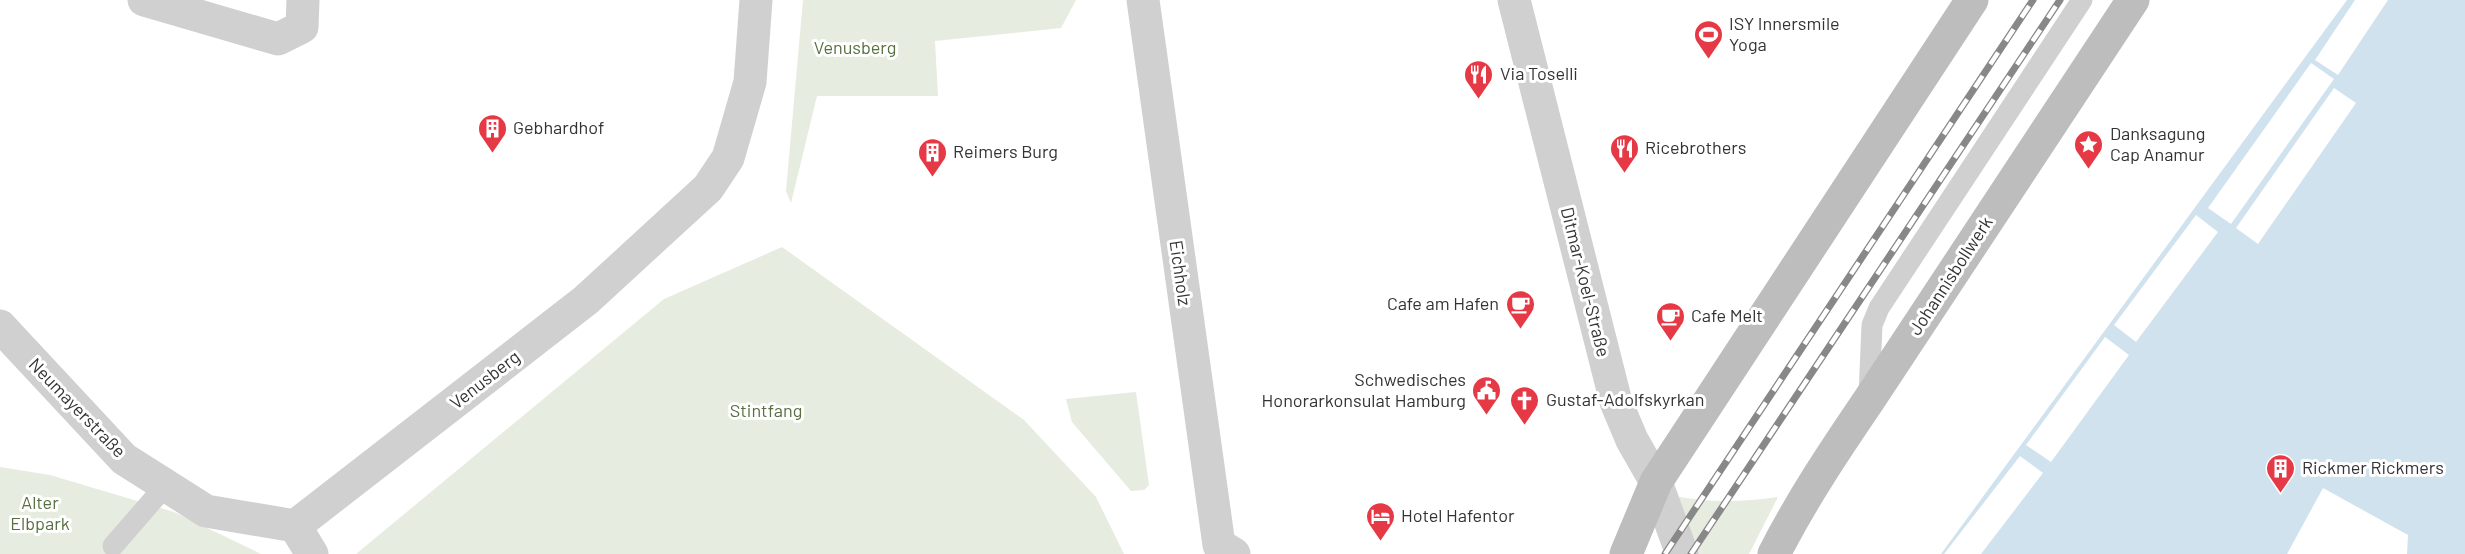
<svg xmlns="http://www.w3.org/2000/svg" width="2465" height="554" font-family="Barlow,sans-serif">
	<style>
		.green { fill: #e6ecdf }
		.water { fill: #cfe2ee }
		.pier { fill: #fff }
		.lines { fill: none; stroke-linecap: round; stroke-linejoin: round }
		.service { stroke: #d0d0d0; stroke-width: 21 }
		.minor { stroke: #d0d0d0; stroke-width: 33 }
		.secondary { stroke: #bdbdbd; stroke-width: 33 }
		.rail-casing { stroke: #888; stroke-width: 7 }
		.rail { stroke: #fff; stroke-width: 4.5; stroke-dasharray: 14; stroke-linecap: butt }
		.labels { text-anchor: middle; stroke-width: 6; stroke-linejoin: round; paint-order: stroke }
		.poi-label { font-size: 18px; fill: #333; stroke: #fff; text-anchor: start }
		.park-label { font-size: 18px; fill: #56703f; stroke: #fff }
		.street-label { font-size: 18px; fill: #333; stroke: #fff }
	</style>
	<rect width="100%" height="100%" fill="#fff"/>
	<g class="green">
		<polygon points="803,0 1076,0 1061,28 935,41 938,96 817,96 791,203 786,191"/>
		<polygon points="782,247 1024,420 1096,497 1124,554 356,554 664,299"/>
		<polygon points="1136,392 1149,485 1144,490 1131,491 1072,422 1066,399"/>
		<polygon points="0,467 50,475 174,512 261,554 0,554"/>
		<path d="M1674 496C1711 503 1742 502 1778 497L1749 554H1695Z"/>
	</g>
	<polygon class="water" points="2347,0 2465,0 2465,554 1941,554"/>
	<g class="pier">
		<polygon points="2355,0 2388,0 2338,75 2315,60"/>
		<polygon points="2311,63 2334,79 2231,224 2208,208"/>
		<polygon points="2334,88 2356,103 2258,244 2236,228"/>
		<polygon points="2196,215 2218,232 2136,342 2114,325"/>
		<polygon points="2105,337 2129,355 2051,462 2026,445"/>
		<polygon points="2020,456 2043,473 1981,554 1944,554"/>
		<polygon points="2323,488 2408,535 2407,554 2287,554"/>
	</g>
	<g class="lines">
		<g class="service">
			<polyline points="1869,396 1872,325 1879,308 2082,0"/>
			<polyline points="113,546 166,485"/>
		</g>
		<g class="minor">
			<polyline points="144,0 278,39 302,27 303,0"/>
			<polyline points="1143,0 1219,545 1234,554"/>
			<polyline points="1514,0 1616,402 1632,440 1656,482 1682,554"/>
			<polyline points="0,326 124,459 206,511 295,526"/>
			<polyline points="295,526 586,300 708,188 728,158 750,82 756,0"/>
			<polyline points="295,526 312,554"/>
		</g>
		<g class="secondary">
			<polyline points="1626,554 1656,482 1972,0"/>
			<path d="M1774 554C1802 499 1835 450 1869 400L2133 0"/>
		</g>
		<defs>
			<g id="rail">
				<polyline points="1665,554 2033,0"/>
				<polyline points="1691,554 2060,0"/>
			</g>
		</defs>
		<use href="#rail" class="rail-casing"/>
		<use href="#rail" class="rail"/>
	</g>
	<defs>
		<symbol id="stadium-pin" viewBox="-11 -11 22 30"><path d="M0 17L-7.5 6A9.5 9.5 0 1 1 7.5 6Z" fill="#e63946" stroke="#fff"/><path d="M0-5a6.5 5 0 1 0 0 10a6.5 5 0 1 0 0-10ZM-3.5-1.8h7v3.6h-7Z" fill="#fff"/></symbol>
		<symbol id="restaurant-pin" viewBox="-11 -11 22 30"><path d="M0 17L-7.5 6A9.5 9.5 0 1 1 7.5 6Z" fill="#e63946" stroke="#fff"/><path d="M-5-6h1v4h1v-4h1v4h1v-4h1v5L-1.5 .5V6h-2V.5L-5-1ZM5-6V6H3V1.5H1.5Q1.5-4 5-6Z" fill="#fff"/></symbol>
		<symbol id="building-pin" viewBox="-11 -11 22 30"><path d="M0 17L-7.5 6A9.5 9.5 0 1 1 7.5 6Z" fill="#e63946" stroke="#fff"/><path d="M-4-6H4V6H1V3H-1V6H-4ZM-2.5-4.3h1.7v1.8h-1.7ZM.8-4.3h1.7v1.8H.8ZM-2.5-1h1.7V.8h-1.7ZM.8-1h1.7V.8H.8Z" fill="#fff"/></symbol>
		<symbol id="sight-pin" viewBox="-11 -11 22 30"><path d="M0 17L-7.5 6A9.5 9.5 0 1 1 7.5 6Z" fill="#e63946" stroke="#fff"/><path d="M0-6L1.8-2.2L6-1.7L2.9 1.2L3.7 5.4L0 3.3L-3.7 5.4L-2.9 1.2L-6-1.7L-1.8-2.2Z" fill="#fff"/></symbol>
		<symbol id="cafe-pin" viewBox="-11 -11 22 30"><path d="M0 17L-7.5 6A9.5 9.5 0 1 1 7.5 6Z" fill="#e63946" stroke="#fff"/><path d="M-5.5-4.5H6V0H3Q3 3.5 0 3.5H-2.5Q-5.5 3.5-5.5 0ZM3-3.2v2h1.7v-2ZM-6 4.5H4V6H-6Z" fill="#fff"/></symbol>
		<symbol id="civic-pin" viewBox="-11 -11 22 30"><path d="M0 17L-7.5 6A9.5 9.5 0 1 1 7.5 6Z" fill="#e63946" stroke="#fff"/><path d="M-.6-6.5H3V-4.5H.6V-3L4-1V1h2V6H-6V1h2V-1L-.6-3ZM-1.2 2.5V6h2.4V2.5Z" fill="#fff"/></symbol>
		<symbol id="church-pin" viewBox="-11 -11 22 30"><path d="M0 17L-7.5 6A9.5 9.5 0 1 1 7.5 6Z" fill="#e63946" stroke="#fff"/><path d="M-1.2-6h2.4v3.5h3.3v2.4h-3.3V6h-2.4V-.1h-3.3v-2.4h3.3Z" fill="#fff"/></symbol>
		<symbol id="hotel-pin" viewBox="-11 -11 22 30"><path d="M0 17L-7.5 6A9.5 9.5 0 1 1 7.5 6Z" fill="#e63946" stroke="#fff"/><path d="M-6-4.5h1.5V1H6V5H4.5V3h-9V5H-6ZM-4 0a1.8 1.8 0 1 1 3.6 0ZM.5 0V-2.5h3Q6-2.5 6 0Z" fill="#fff"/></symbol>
	</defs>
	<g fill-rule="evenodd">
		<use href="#stadium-pin" x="1692" y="18" width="33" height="45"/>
		<use href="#restaurant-pin" x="1462" y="58" width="33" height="45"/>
		<use href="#building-pin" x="476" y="112" width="33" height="45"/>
		<use href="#sight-pin" x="2072" y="128" width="33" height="45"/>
		<use href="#restaurant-pin" x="1608" y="132" width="33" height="45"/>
		<use href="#building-pin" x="916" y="136" width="33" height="45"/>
		<use href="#cafe-pin" x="1504" y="288" width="33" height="45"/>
		<use href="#cafe-pin" x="1654" y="300" width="33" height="45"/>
		<use href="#civic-pin" x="1470" y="374" width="33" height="45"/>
		<use href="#church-pin" x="1508" y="384" width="33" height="45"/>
		<use href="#building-pin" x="2264" y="452" width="33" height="45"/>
		<use href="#hotel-pin" x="1364" y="500" width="33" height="45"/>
	</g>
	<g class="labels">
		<g class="poi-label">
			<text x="1729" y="30">ISY Innersmile<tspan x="1729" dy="21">Yoga</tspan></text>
			<text x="1500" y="80">Via Toselli</text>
			<text x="513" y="134">Gebhardhof</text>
			<text x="2110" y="140">Danksagung<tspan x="2110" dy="21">Cap Anamur</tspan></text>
			<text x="1645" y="154">Ricebrothers</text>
			<text x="953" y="158">Reimers Burg</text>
			<text x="1499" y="310" text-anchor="end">Cafe am Hafen</text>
			<text x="1691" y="322">Cafe Melt</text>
			<text x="1466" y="386" text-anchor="end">Schwedisches<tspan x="1466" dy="21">Honorarkonsulat Hamburg</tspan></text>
			<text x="1546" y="406">Gustaf-Adolfskyrkan</text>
			<text x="2302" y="474">Rickmer Rickmers</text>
			<text x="1401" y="522">Hotel Hafentor</text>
		</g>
		<g class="park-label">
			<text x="855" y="54">Venusberg</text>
			<text x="766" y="417">Stintfang</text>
			<text x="40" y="509">Alter<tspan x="40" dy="21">Elbpark</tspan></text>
		</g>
		<g class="street-label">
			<text transform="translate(1180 273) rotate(82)" y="6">Eichholz</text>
			<text transform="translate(1951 276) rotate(-57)" y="6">Johannisbollwerk</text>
			<text transform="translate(1585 282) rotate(76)" y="6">Ditmar-Koel-Straße</text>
			<text transform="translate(485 380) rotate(-38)" y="6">Venusberg</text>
			<text transform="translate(77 408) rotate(46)" y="6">Neumayerstraße</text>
		</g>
	</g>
</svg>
